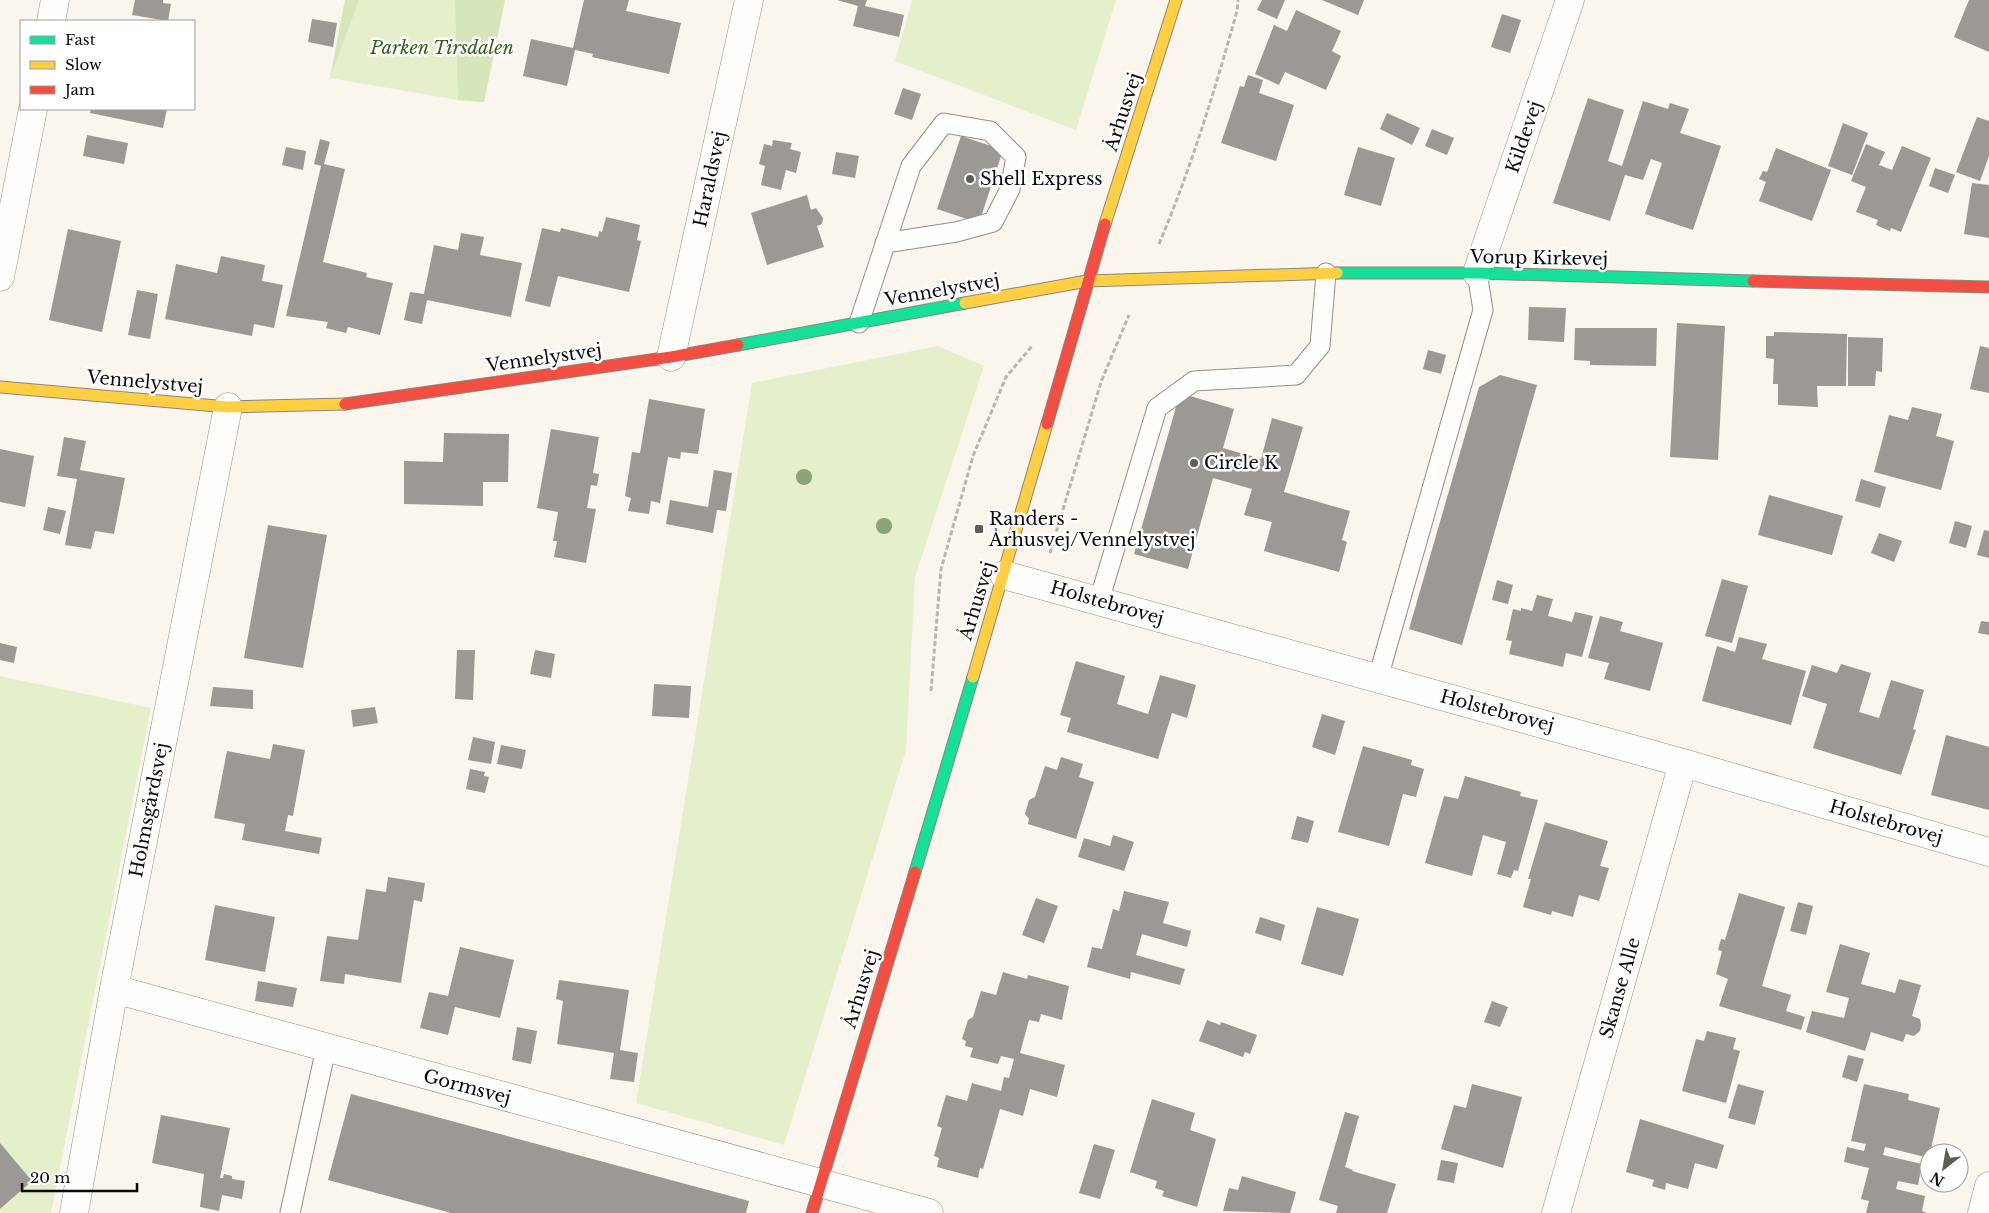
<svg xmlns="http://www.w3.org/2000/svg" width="1989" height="1213" font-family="'Libre Baskerville',serif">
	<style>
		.green { fill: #e5efcc }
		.forest { fill: #d5e7ba }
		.building { fill: #9c9894 }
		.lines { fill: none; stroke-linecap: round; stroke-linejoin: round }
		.lane-casing { stroke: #92908c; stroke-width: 21 }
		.street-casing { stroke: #92908c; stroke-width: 29 }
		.fast-casing { stroke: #898783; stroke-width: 13 }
		.slow-casing { stroke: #898783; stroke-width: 13 }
		.jam-casing { stroke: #898783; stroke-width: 13 }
		.path { stroke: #b7b6b5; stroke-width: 3; stroke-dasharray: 5 2.5; stroke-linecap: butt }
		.lane { stroke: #fefefc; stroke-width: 19 }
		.street { stroke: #fefefc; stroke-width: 28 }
		.fast { stroke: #16e098; stroke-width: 11 }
		.slow { stroke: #ffcf43; stroke-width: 11 }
		.jam { stroke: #f24e42; stroke-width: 11 }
		.tree { fill: #8aa579 }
		.poi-dot { fill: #5e5d59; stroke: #fff; stroke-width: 2 }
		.labels { text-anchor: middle; stroke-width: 5; stroke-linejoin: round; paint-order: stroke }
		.park-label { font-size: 18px; font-style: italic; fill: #2e631a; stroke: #fff }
		.street-label { font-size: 18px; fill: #0a0a0a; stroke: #fff }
		.poi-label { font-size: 18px; fill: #0a0a0a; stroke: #fff; text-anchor: start }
	</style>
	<rect width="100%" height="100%" fill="#faf6ed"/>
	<g class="green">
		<polygon points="345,0 505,0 484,102 458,100 330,78"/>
		<polygon points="912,0 1116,0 1076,130 895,61"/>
		<polygon points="938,346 984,366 915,577 906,750 784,1145 636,1103 752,383"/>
		<polygon points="0,676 151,708 51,1213 0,1213"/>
	</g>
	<g class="forest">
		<polygon points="345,0 359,0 330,78"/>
		<polygon points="455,0 505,0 484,102 458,100"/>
	</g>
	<g class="building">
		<polygon points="135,0 163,0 163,3 171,4 168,21 132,15"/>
		<polygon points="584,0 629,0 626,11 681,23 669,74 592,57 593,54 575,50 567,86 523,76 531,39 573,48"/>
		<polygon points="837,0 867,0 865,6 904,15 899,37 853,26 858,6"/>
		<polygon points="1262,0 1285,0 1277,19 1257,10"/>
		<polygon points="1322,0 1364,0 1358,15"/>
		<polygon points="1969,0 1989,0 1989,52 1954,37"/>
		<polygon points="1296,10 1341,31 1332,51 1341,56 1326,90 1285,72 1279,85 1255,74 1274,25 1287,31"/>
		<polygon points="1502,14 1521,20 1510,53 1491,47"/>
		<polygon points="312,19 337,23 333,47 308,42"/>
		<polygon points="1248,75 1263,80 1259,93 1294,105 1276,161 1221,143 1240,86 1244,87"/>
		<polygon points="903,88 921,94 912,120 894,114"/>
		<polygon points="1588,98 1624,110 1608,161 1622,166 1643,101 1668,109 1670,103 1689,109 1680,133 1721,146 1693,230 1645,214 1662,163 1651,159 1643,180 1625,175 1610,221 1553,203"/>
		<polygon points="91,109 167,109 163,128 90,113"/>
		<polygon points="1387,113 1420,128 1412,145 1380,129"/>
		<polygon points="1977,117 1989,121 1989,156 1980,181 1956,172"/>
		<polygon points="1843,123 1868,133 1852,175 1828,166"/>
		<polygon points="1432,129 1454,138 1447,155 1425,146"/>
		<polygon points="87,135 128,143 124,164 83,156"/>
		<polygon points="961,136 1003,150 979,223 937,209"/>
		<polygon points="320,139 330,142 324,164 345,169 323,262 367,273 366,277 393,283 380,335 348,327 346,333 326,328 328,322 286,316 321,166 314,164"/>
		<polygon points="773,140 792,143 790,149 801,152 796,173 786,170 781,190 761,185 765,166 759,164 764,144 772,146"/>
		<polygon points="1866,144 1885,152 1879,165 1892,170 1902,146 1931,158 1901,232 1891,228 1890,231 1876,225 1878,220 1856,212 1866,187 1851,181"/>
		<polygon points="286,147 306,151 303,170 282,165"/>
		<polygon points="1358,147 1395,158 1381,206 1344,195"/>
		<polygon points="1776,148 1831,170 1812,221 1759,201 1766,182 1759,179 1763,171 1767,172"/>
		<polygon points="836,152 859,156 855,178 832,174"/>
		<polygon points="1935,168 1955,175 1948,193 1929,186"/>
		<polygon points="1972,183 1989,185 1989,238 1964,234"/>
		<polygon points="807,195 811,210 816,208 823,218 822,224 817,226 824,247 767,265 751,213"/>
		<polygon points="606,217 640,225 637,240 641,241 629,292 558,276 550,307 525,301 542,228 560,232 561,228 598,237 599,231 602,232"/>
		<polygon points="68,229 121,241 102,332 49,320"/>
		<polygon points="461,233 484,237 480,255 522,263 511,317 427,300 422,324 404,320 410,292 424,294 434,245 458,250"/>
		<polygon points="221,256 265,265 262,281 283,285 274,328 254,324 252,336 165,319 176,264 217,273"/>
		<polygon points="137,290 158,294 150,339 128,335"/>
		<polygon points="1529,307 1566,308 1564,342 1528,340"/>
		<polygon points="1677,323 1725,326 1718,460 1670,457"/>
		<polygon points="1575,328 1657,328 1656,366 1590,365 1590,361 1574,360"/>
		<polygon points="1774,332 1847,334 1846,386 1817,386 1818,407 1778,405 1778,384 1773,384 1774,359 1766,358 1766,336 1774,336"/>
		<polygon points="1848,337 1883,338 1882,372 1876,371 1875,386 1848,386"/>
		<polygon points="1980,346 1989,348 1989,393 1970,389"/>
		<polygon points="1428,350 1446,355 1441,374 1423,369"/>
		<polygon points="1500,375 1537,385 1462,645 1409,629 1479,387"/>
		<polygon points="1180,393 1234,409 1223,448 1261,459 1272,418 1303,427 1284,492 1350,511 1342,540 1347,542 1339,572 1264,551 1272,522 1244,515 1252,489 1213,478 1188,569 1134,554"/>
		<polygon points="649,399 705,409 698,454 681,452 680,459 668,457 660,503 651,501 649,514 628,511 631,498 625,496 632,452 640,453"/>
		<polygon points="1912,407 1942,414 1936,436 1954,441 1941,490 1874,472 1889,415 1908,420"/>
		<polygon points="551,429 599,437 593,473 599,474 597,486 591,485 587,508 596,509 586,563 554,557 557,541 553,541 558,512 537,508"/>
		<polygon points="444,433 509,434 508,482 483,482 483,506 404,504 404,461 443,462"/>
		<polygon points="64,437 86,441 80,470 125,478 114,534 95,531 91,549 65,545 77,479 57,476"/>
		<polygon points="0,449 34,456 25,507 0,502"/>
		<polygon points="714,470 732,473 726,511 717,510 713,533 666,524 670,500 708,507"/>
		<polygon points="1861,479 1886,487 1880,508 1855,501"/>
		<polygon points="1769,495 1843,516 1832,555 1758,535"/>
		<polygon points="48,507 66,511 60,534 43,530"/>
		<polygon points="1955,521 1972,526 1966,548 1949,543"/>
		<polygon points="268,525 327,535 303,668 244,658"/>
		<polygon points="1984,530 1989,531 1989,558 1977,555"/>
		<polygon points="1879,533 1902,541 1894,562 1871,553"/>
		<polygon points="1722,579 1748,586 1732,643 1705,636"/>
		<polygon points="1497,580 1513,585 1508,604 1492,600"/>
		<polygon points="1537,595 1553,599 1548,616 1572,622 1575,612 1593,616 1582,657 1566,653 1563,667 1509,654 1512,641 1506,640 1513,609 1521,611 1521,608 1532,611"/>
		<polygon points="1600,616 1623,622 1620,631 1663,643 1650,691 1604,679 1609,663 1588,658"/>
		<polygon points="1981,621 1989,622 1989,635 1978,633"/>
		<polygon points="1739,637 1767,644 1762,659 1806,671 1791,725 1702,701 1717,646 1735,652"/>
		<polygon points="0,643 17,647 14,663 0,660"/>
		<polygon points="457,650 475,650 473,700 455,699"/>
		<polygon points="535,650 555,654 551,678 530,674"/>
		<polygon points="1076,661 1125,676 1117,704 1148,714 1160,675 1196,685 1187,718 1172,713 1158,759 1067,732 1071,718 1060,715"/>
		<polygon points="1841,664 1871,673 1859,712 1879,718 1891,680 1924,690 1913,729 1916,730 1901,775 1813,748 1827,704 1802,696 1812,665 1837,673"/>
		<polygon points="654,684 691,686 689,718 652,716"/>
		<polygon points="213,687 253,690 253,709 210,706"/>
		<polygon points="375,707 378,723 353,727 351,710"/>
		<polygon points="1322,714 1345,721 1335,755 1312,747"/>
		<polygon points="1946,735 1989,747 1989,810 1931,795"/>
		<polygon points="473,737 495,742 491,764 468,760"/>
		<polygon points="273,744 305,750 293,816 288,815 285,831 322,838 319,854 242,840 245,824 214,818 227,751 270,759"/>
		<polygon points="501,745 526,750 522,769 497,764"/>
		<polygon points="1363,746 1412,760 1411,765 1424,769 1416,797 1403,794 1389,846 1338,832"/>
		<polygon points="1061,757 1083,764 1079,777 1094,782 1076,839 1028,824 1029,819 1025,814 1029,800 1035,797 1045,766 1057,770"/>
		<polygon points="470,769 485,772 484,776 489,777 485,793 466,789"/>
		<polygon points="1465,776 1521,792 1520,796 1538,800 1518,871 1514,870 1511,878 1497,874 1506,842 1483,835 1472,876 1425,863 1444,796 1458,799"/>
		<polygon points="1297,816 1314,821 1308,843 1291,839"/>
		<polygon points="1545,822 1608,841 1600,866 1609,868 1599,901 1579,895 1573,917 1552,911 1551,915 1523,907 1531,879 1528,879"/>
		<polygon points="1113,835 1134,842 1124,871 1078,857 1084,838 1110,846"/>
		<polygon points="388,877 425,883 422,902 414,900 401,983 345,974 344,984 320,981 327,936 358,940 366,889 386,892"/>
		<polygon points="1124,891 1169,902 1163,923 1191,931 1187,947 1142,934 1136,955 1185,969 1180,985 1131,972 1130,979 1087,967 1092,947 1102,949 1113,909 1119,911"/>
		<polygon points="1739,893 1785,907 1762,986 1791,995 1786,1011 1805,1017 1801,1030 1719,1006 1728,979 1716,974 1722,951 1718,950 1721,939 1725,940"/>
		<polygon points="1036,898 1058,906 1044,943 1022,935"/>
		<polygon points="1798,902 1813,906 1806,935 1790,931"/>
		<polygon points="215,905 275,917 265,972 205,960"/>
		<polygon points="1317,907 1359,919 1343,976 1301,964"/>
		<polygon points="1260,917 1285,925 1281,941 1255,933"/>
		<polygon points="1840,944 1870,953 1861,984 1895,993 1899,979 1921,985 1912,1016 1920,1019 1921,1025 1920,1031 1914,1036 1906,1034 1903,1042 1871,1032 1865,1051 1806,1032 1812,1011 1844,1018 1849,998 1826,992"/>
		<polygon points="460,947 514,960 500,1018 455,1007 448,1035 420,1028 429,992 448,996"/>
		<polygon points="1003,972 1027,979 1028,975 1069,986 1062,1020 1041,1014 1039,1022 1029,1020 1020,1053 1065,1065 1057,1097 1030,1089 1023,1116 1000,1109 983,1169 980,1168 978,1178 937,1167 939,1158 934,1156 942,1128 937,1126 946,1095 967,1101 972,1083 1001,1091 1004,1077 1009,1078 1014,1059 1001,1056 998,1064 970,1057 973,1048 965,1046 966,1041 962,1039 968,1020 973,1017 981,991 996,995"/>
		<polygon points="559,980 629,990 620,1050 638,1053 634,1082 610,1079 614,1053 557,1044 563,1001 556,999"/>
		<polygon points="258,981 297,988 293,1007 255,1001"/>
		<polygon points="1492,1001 1508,1007 1500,1027 1484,1022"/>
		<polygon points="1207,1020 1220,1025 1221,1022 1257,1035 1250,1054 1245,1052 1243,1057 1199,1041"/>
		<polygon points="517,1027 537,1031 531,1064 512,1060"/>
		<polygon points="1707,1031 1736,1038 1733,1049 1740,1051 1726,1103 1682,1091 1696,1039 1704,1041"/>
		<polygon points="1848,1055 1864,1059 1857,1082 1842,1077"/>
		<polygon points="1472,1084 1522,1097 1503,1168 1441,1149 1454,1105 1466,1108"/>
		<polygon points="1738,1084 1764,1091 1755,1125 1728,1118"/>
		<polygon points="1864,1084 1909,1094 1908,1100 1940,1108 1929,1158 1885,1147 1883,1155 1922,1164 1918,1185 1898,1181 1896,1189 1925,1196 1922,1211 1927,1213 1866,1213 1869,1201 1861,1199 1869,1168 1844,1162 1847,1147 1864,1151 1866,1144 1851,1141"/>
		<polygon points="351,1094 749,1201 746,1213 451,1213 328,1180"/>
		<polygon points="1152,1099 1195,1113 1190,1130 1216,1139 1197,1207 1162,1196 1164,1191 1155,1188 1157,1181 1130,1172"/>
		<polygon points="1345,1112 1359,1116 1345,1167 1353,1170 1352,1171 1396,1184 1387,1213 1336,1213 1338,1206 1319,1200"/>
		<polygon points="161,1115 230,1128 220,1178 223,1178 224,1174 232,1176 232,1179 245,1181 242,1199 222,1195 219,1211 200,1207 204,1174 152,1163"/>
		<polygon points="1640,1119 1724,1145 1717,1169 1695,1163 1688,1189 1666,1183 1665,1190 1652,1186 1654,1180 1626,1172"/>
		<polygon points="0,1143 32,1181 0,1209"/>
		<polygon points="1094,1144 1115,1150 1100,1199 1079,1193"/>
		<polygon points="1441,1160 1458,1163 1454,1183 1437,1180"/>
		<polygon points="1242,1176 1296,1192 1290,1213 1223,1211 1229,1188 1238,1190"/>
	</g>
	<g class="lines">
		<defs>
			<g id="lane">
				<polyline points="859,323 911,166 944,123 990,131 1016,157 1010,189 993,222 956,232 885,243"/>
				<polyline points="1099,601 1157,408 1194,381 1296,375 1320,346 1326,273"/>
				<polyline points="1378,678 1483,310 1477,273"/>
				<polyline points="290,1213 326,1048"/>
			</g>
			<g id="street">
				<polyline points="51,21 55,0"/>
				<polyline points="1477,273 1570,0"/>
				<polyline points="0,277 33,109"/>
				<polyline points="671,357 749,0"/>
				<polyline points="1004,575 1683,763 1989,852"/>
				<polyline points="114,989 929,1213"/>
				<polyline points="74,1213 114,989 228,407"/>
				<polyline points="1556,1213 1683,763"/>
				<polyline points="1982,1213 1989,1186"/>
			</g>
			<g id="fast">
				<polyline points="1337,273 1477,273 1753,281"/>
				<polyline points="738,345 965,303"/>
				<polyline points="915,872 973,677"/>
			</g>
			<g id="slow">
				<polyline points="1105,224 1176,0"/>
				<polyline points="965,303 1087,281 1337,273"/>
				<polyline points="0,387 228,407 345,404"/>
				<polyline points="973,677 1047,424"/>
			</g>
			<g id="jam">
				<polyline points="1753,281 1989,287"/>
				<polyline points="345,404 671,357 738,345"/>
				<polyline points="1047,424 1105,224"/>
				<polyline points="812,1213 915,872"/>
			</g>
		</defs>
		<use href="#lane" class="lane-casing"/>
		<use href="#street" class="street-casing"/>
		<use href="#fast" class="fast-casing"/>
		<use href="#slow" class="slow-casing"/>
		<use href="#jam" class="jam-casing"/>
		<g class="path">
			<path d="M1159 244C1191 168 1215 90 1237 11L1238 0"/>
			<polyline points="1050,553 1101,382 1129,315"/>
			<polyline points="931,691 941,569 973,456 1006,377 1032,346"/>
		</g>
		<use href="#lane" class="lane"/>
		<use href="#street" class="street"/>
		<use href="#fast" class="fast"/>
		<use href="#slow" class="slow"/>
		<use href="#jam" class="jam"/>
	</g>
	<g class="tree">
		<circle cx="804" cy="477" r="8"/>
		<circle cx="884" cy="526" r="8"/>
	</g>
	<g class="poi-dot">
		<circle cx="970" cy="179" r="5"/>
		<circle cx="1194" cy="463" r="5"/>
		<rect x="974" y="524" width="10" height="10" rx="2.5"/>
	</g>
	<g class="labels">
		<g class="park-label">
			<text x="442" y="54">Parken Tirsdalen</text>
		</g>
		<g class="street-label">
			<text transform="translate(1123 112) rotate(-72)" y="6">Århusvej</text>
			<text transform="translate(1524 137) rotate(-71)" y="6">Kildevej</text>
			<text transform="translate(710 179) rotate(-78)" y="6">Haraldsvej</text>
			<text transform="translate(1539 258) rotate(1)" y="6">Vorup Kirkevej</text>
			<text transform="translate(942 290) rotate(-10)" y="6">Vennelystvej</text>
			<text transform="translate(544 358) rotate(-8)" y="6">Vennelystvej</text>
			<text transform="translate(145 382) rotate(5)" y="6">Vennelystvej</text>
			<text transform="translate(977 601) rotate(-73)" y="6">Århusvej</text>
			<text transform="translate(1107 603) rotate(16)" y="6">Holstebrovej</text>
			<text transform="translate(1497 711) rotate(15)" y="6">Holstebrovej</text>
			<text transform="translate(149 810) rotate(-79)" y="6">Holmsgårdsvej</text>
			<text transform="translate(1886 822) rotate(16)" y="6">Holstebrovej</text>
			<text transform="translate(1620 988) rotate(-74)" y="6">Skanse Alle</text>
			<text transform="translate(861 989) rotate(-73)" y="6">Århusvej</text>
			<text transform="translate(467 1087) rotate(15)" y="6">Gormsvej</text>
		</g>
		<g class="poi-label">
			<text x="980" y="185">Shell Express</text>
			<text x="1204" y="469">Circle K</text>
			<text x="989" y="525">Randers -<tspan x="989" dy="21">Århusvej/Vennelystvej</tspan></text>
		</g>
	</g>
	<rect x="20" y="20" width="175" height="90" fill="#ffffff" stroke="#9d9d9d"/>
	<rect x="30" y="36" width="25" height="8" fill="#16e098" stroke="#9d9d9d"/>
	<text x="65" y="45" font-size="15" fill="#0a0a0a">Fast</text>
	<rect x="30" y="61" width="25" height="8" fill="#ffcf43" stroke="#9d9d9d"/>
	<text x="65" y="70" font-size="15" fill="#0a0a0a">Slow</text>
	<rect x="30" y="86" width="25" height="8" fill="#f24e42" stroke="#9d9d9d"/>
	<text x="65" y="95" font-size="15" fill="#0a0a0a">Jam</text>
	<g transform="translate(1944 1168) rotate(211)"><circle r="24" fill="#ffffff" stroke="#9d9d9d"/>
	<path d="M0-4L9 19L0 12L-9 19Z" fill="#5e5d59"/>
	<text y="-8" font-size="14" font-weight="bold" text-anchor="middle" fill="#0a0a0a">N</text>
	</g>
	<path d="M22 1183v8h115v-8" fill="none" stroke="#0a0a0a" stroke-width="2.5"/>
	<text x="30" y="1183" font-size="15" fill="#0a0a0a" stroke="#ffffff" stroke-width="4" paint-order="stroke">20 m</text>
</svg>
